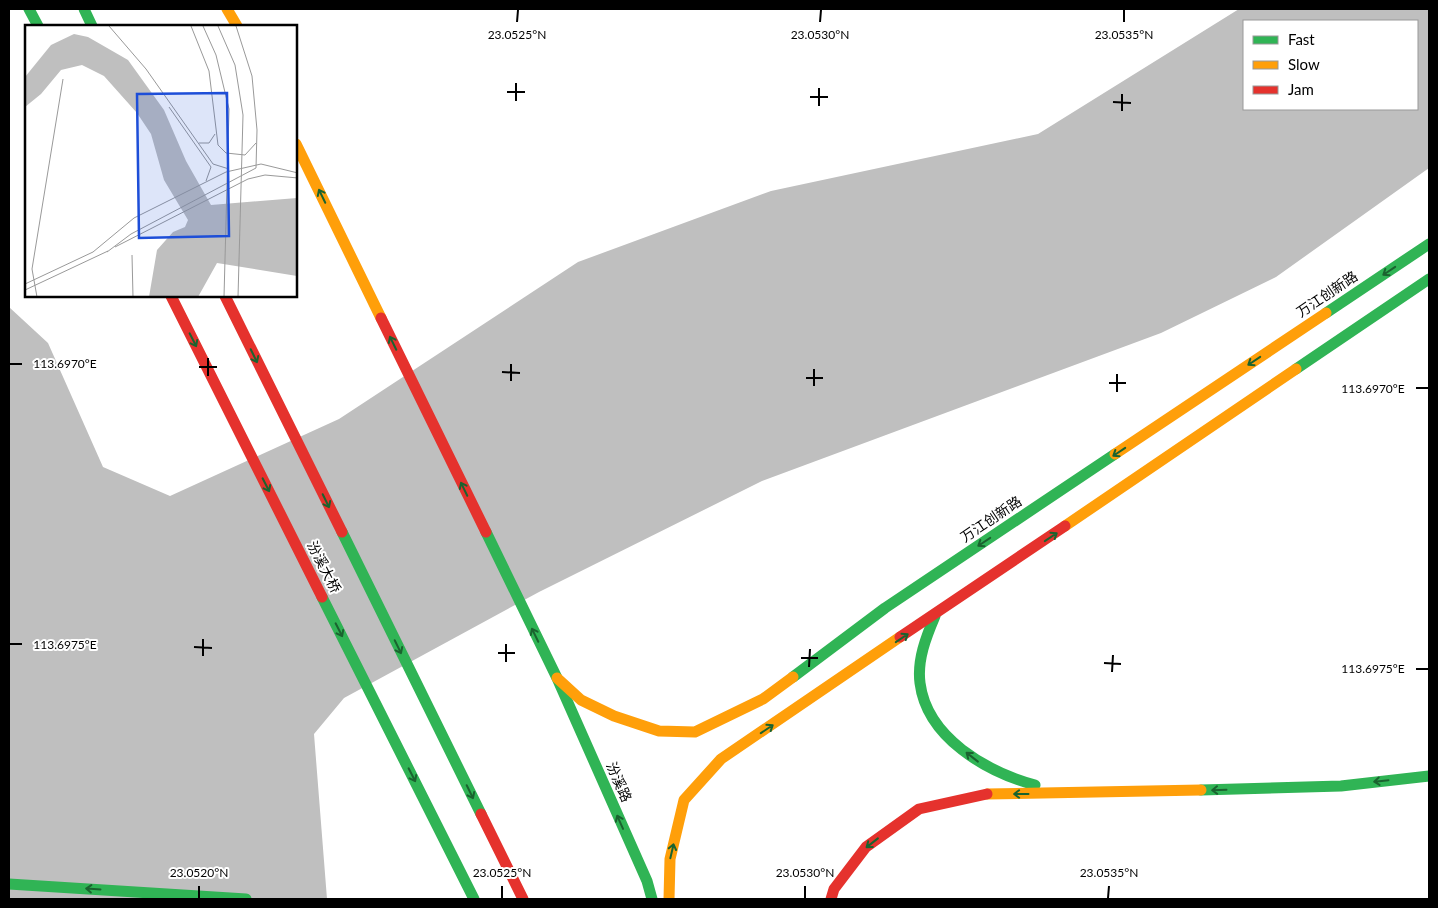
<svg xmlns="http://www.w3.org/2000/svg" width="1438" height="908" font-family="Lato,'Noto Sans SC',sans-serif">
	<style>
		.water { fill: #bfbfbf; fill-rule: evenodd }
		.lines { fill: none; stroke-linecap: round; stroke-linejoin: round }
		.fast { stroke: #30b455; stroke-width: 11 }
		.slow { stroke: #ff9f0a; stroke-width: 11 }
		.jam { stroke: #e5322d; stroke-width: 11 }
		.oneway { stroke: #1a632f }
		.ticks { fill: none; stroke: #000; stroke-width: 2 }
		.labels { text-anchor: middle; stroke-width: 4; stroke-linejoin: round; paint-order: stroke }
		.street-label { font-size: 14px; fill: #000; stroke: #fff }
		.inset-road { fill: none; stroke: #999; stroke-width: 1 }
		.view { fill: #1d4ed8; fill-opacity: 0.15; stroke: #1d4ed8; stroke-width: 2.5 }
		.inset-edge { fill: none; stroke: #000; stroke-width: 2.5 }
		.ticks-label { font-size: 12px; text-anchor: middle; fill: #000; stroke: #fff; stroke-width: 4; stroke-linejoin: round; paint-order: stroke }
	</style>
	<rect width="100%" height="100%" fill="#fff"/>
	<path class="water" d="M1239 9H1429V168L1276 277 1161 333 762 481 539 592 344 698 314 734 327 899H9V307L48 343 103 467 170 496 339 419 578 262 771 191 1038 134ZM1244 21H1417V109H1244Z"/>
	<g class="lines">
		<g class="fast">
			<polyline points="29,9 38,26"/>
			<polyline points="84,9 92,26"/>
			<polyline points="1326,313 1429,244"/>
			<polyline points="1296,369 1429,279"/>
			<polyline points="342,532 481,814"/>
			<polyline points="486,532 557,678 647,881 652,899"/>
			<polyline points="322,597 474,899"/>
			<path d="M935 616C926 637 917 660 920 683 927 738 987 772 1035 785"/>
			<polyline points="793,677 885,608 1115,454"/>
			<polyline points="1201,790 1341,786 1429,776"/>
			<polyline points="9,884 246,899"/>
		</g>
		<g class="slow">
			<polyline points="227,9 237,26"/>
			<polyline points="296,144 381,318"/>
			<polyline points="1115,454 1326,313"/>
			<polyline points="1065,526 1296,369"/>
			<polyline points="557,678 581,700 614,716 659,731 695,732 763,699 793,677"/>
			<polyline points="987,794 1201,790"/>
			<polyline points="669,899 670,859 684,800 721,759 900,637"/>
		</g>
		<g class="jam">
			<polyline points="171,296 322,597"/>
			<polyline points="225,296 342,532"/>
			<polyline points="381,318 486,532"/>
			<polyline points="900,637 1065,526"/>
			<polyline points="481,814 523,899"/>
			<polyline points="831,899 834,889 866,847 919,809 987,794"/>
		</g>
	</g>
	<defs><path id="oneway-shaft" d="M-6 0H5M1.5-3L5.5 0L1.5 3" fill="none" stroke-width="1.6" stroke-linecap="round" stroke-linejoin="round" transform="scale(1.25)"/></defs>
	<g class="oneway">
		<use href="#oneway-shaft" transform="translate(322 196) rotate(-116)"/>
		<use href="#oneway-shaft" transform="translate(1389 271) rotate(146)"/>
		<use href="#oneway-shaft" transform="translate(193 340) rotate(63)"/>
		<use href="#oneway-shaft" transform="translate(393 343) rotate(-116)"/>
		<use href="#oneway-shaft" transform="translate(254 356) rotate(64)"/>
		<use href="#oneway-shaft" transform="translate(1254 361) rotate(146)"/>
		<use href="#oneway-shaft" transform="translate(1119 452) rotate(146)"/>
		<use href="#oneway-shaft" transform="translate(266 485) rotate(63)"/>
		<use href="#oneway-shaft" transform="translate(464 489) rotate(-116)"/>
		<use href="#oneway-shaft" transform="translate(326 501) rotate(64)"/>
		<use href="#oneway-shaft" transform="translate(1051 537) rotate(-34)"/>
		<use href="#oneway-shaft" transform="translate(984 542) rotate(146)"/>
		<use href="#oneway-shaft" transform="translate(339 630) rotate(63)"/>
		<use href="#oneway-shaft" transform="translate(535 635) rotate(-116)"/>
		<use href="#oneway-shaft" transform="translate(902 638) rotate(-34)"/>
		<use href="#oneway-shaft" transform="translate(398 647) rotate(64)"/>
		<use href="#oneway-shaft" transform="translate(767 729) rotate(-34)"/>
		<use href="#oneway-shaft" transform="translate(972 757) rotate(-142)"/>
		<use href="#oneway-shaft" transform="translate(412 775) rotate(63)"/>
		<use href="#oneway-shaft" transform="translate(1381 781) rotate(174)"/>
		<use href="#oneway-shaft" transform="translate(1219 790) rotate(178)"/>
		<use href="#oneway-shaft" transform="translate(470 792) rotate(64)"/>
		<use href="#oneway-shaft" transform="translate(1021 794) rotate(-180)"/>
		<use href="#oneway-shaft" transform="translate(620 822) rotate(-114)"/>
		<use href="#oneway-shaft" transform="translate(872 843) rotate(142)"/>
		<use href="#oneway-shaft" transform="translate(672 851) rotate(-77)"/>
		<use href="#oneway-shaft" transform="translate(93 889) rotate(-176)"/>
	</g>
	<path class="ticks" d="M517 22 518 10M820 22 821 10M1124 22V10M507 92H525M810 97H828M516 101V83M1113 102 1131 103M819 106V88M1122 111V94M10 364H22M199 367H217M502 372 520 373M208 376V358M806 378H823M511 381V364M1109 383H1126M814 386V369M1416 388H1428M1117 392V374M10 644H22M194 647 212 648M498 653H515M203 656V639M801 658H818M506 662V644M1104 663 1121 664M809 667 810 649M1416 669H1428M1112 672 1113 655M199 898V886M502 898V886M805 898V886M1108 898 1109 886"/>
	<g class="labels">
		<g class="street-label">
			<text transform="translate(1327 294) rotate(-34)" y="5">万江创新路</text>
			<text transform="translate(991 519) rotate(-34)" y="5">万江创新路</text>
			<text transform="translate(324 567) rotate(63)" y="5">汾溪大桥</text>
			<text transform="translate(619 782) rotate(66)" y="5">汾溪路</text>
		</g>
	</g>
	<g transform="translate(25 25)">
		<rect width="272" height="272" fill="#fff"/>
		<path d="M49 9 63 12 103 35 139 85 161 136 186 180 272 173V251L192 238 173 272H124L132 225 148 207 160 202 163 195 139 155 126 109 112 88 79 51 57 40 36 45 16 69 0 82V52L26 20Z" fill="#bfbfbf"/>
		<path class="inset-road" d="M84 1 121 44 188 139 204 144M166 1 184 46 193 120 201 128 220 130 231 118M178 1 191 30 204 84 199 272M193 1 210 40 218 90 213 272M144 82 186 142 181 156M174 118H184L190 109M90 222 223 154 240 150 273 153M82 227 106 209 231 143 232 105 227 51 211 1M107 230 108 272M0 259 68 227 109 193 201 147 236 139 273 148M0 265 83 226M12 272 7 244 38 54"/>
		<path class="view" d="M202 68 204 211 114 213 112 69Z"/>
		<rect width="272" height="272" class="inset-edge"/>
	</g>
	<g class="ticks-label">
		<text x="517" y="39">23.0525°N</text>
		<text x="820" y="39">23.0530°N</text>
		<text x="1124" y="39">23.0535°N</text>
		<text x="65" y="368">113.6970°E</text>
		<text x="1373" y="393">113.6970°E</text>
		<text x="65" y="649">113.6975°E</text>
		<text x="1373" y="673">113.6975°E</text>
		<text x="199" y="877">23.0520°N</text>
		<text x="502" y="877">23.0525°N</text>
		<text x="805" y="877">23.0530°N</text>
		<text x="1109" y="877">23.0535°N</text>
	</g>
	<rect width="1438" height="908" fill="none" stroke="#000000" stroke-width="20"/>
	<rect x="1243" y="20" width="175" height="90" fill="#ffffff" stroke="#999999"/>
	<rect x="1253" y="36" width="25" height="8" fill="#30b455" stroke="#999999"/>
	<text x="1288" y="45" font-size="15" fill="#000000">Fast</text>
	<rect x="1253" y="61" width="25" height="8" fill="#ff9f0a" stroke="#999999"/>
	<text x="1288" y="70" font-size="15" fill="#000000">Slow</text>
	<rect x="1253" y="86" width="25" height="8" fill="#e5322d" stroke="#999999"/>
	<text x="1288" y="95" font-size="15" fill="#000000">Jam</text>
</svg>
